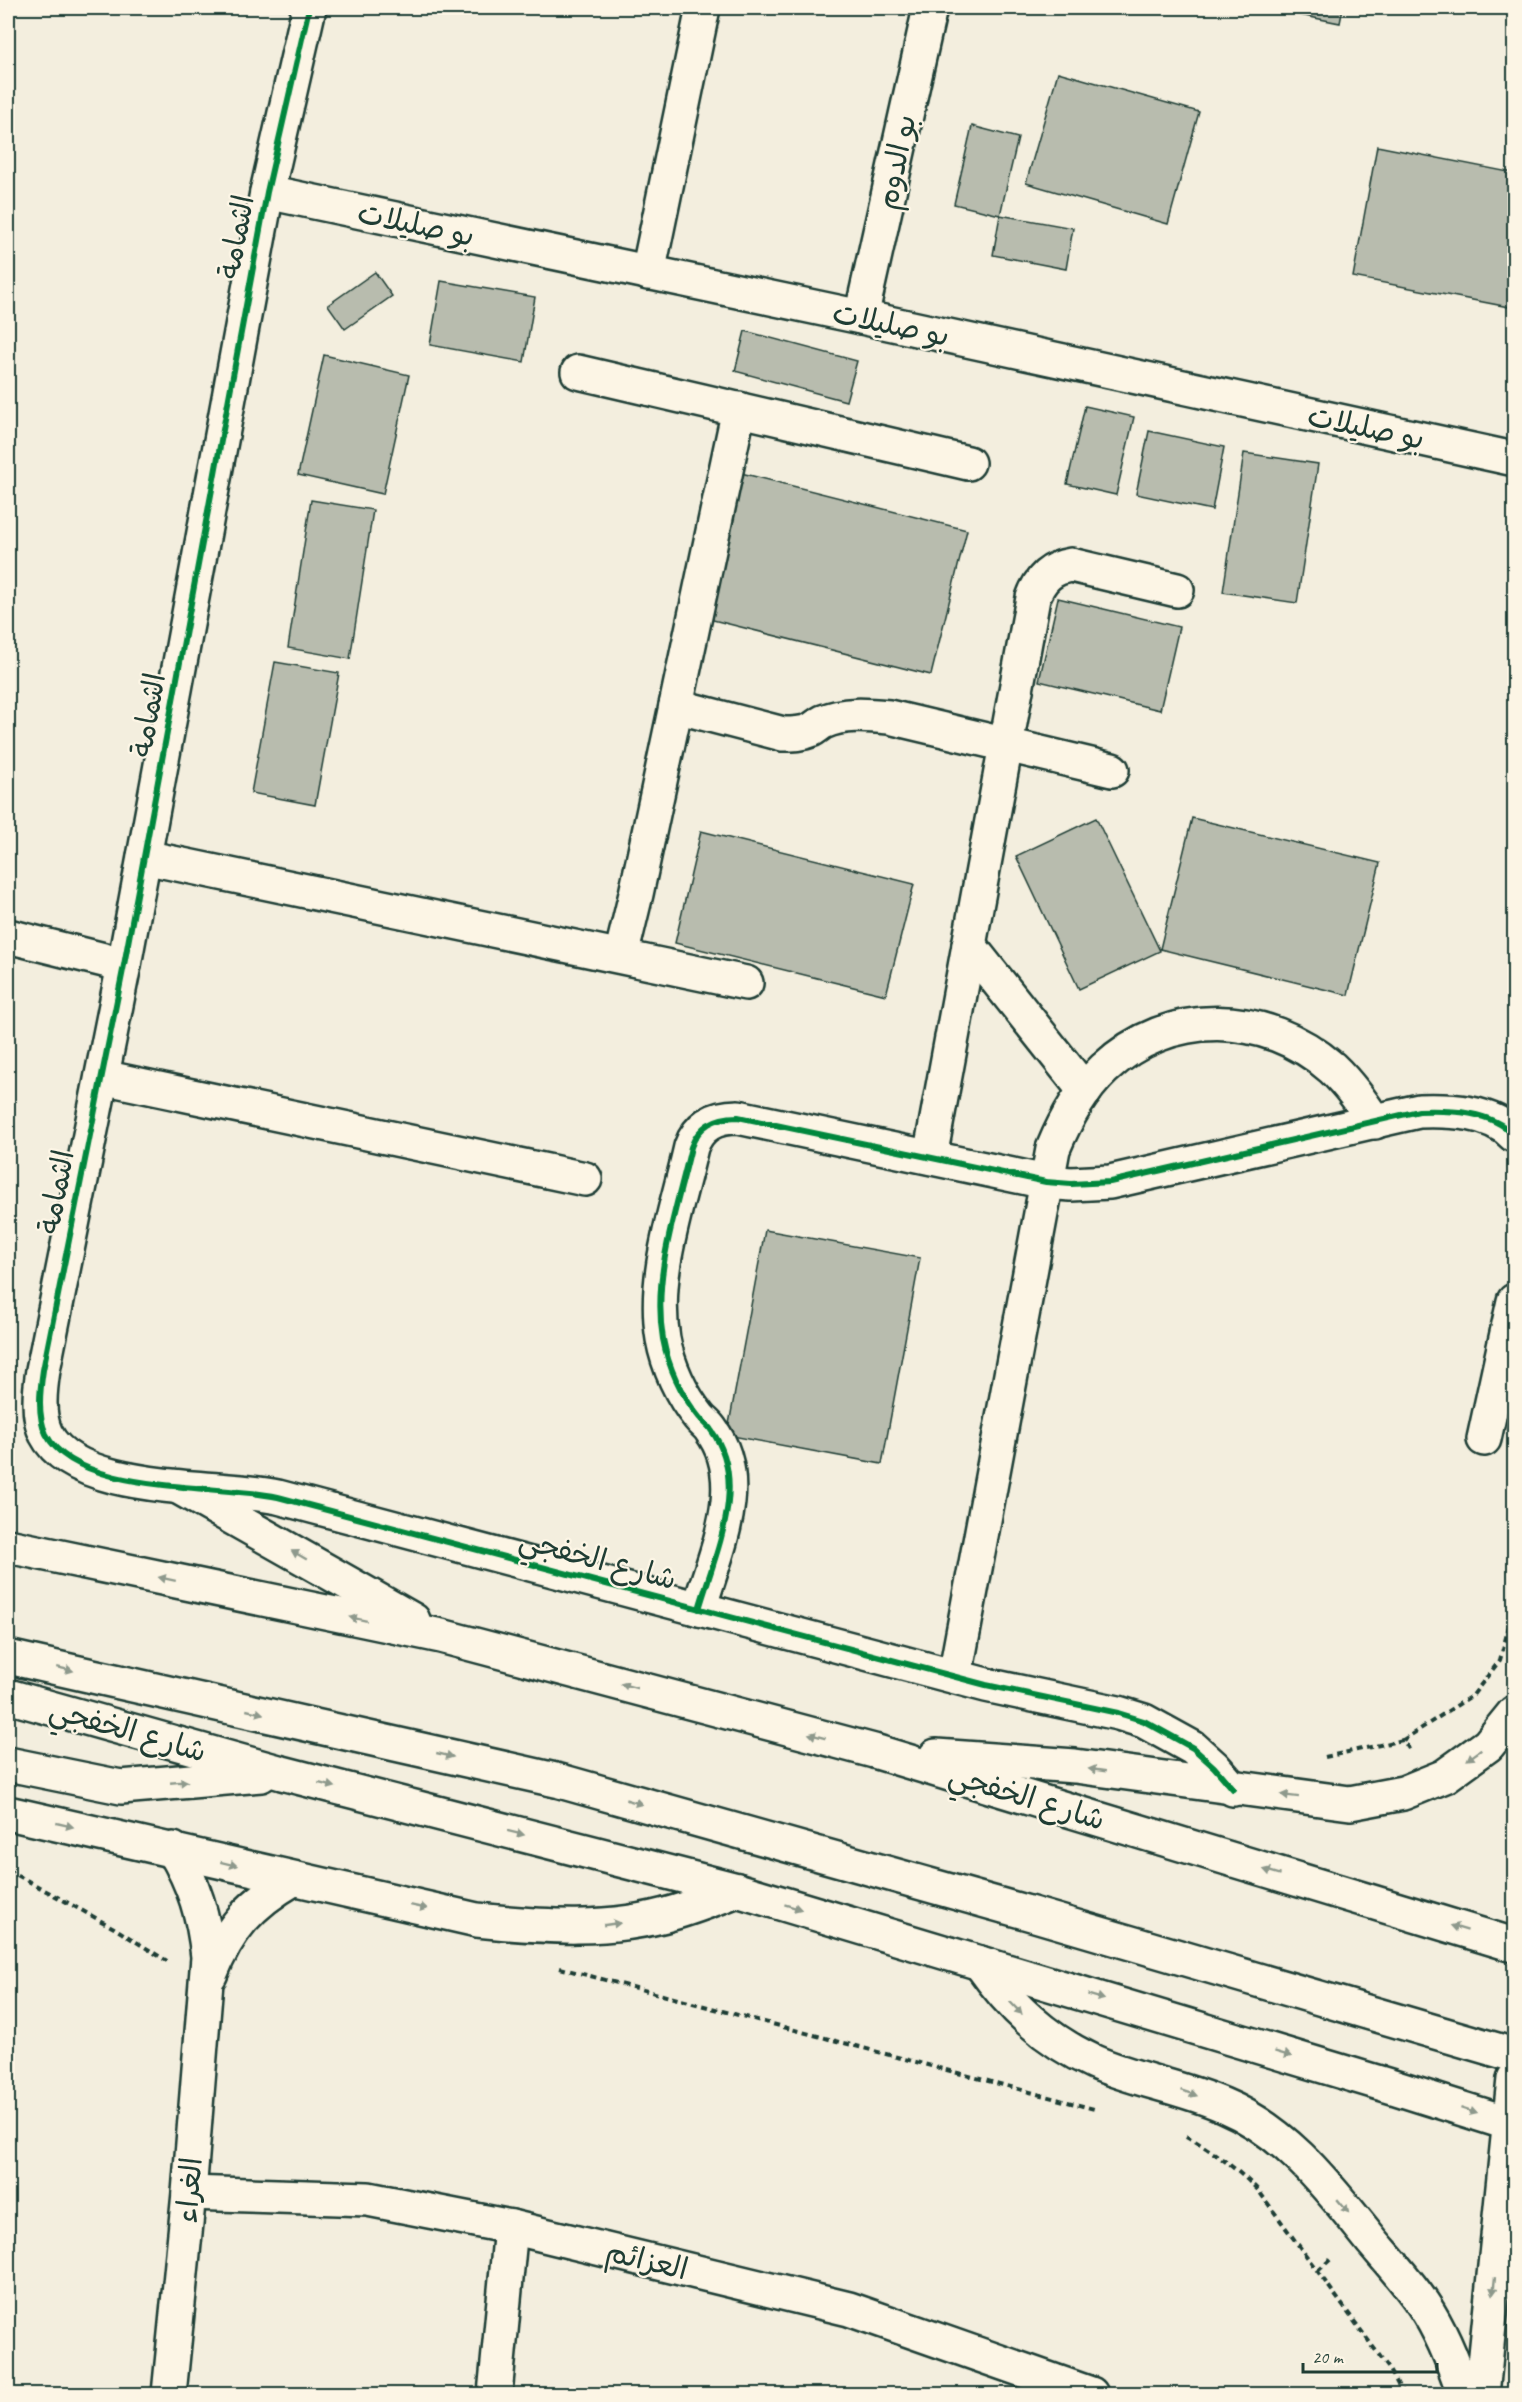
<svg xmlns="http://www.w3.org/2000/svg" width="1522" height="2402" font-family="Caveat,'Playpen Sans Arabic',sans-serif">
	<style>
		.building { fill: #b8bcae; stroke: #1f3d34; stroke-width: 1.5 }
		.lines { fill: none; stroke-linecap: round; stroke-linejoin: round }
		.minor-casing { stroke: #1f3d34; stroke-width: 38 }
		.tertiary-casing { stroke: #1f3d34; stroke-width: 38 }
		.trunk-casing { stroke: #1f3d34; stroke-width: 38 }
		.path { stroke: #1f3d34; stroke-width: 4; stroke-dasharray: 6 4.5; stroke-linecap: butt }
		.minor { stroke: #fcf5e5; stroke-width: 33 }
		.tertiary { stroke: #fcf5e5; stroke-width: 33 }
		.trunk { stroke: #fcf5e5; stroke-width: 33 }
		.cycleway-casing { stroke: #fcf5e5; stroke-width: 10 }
		.cycleway { stroke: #00873e; stroke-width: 6 }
		.oneway { fill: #8e998c }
		.labels { text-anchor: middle; stroke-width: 4.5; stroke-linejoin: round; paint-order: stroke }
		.street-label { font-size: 30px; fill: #1f3d34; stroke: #fcf5e5 }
	</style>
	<rect width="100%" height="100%" fill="#f3eede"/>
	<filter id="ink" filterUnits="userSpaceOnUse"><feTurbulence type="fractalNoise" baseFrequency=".0167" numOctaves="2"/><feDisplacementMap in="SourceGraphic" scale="12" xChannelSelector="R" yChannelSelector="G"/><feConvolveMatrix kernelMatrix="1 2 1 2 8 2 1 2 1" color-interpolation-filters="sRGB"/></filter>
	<g filter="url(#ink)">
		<g class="building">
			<polygon points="1265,8 1343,8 1340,23"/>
			<polygon points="1058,72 1199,112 1168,224 1026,183"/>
			<polygon points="972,126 1018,138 1000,215 954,204"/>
			<polygon points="1377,146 1514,173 1514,308 1353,277"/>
			<polygon points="1000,215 1073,228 1066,269 993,255"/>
			<polygon points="375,272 392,296 345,329 328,305"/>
			<polygon points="441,281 535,297 524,362 430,345"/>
			<polygon points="745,331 857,361 846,401 735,371"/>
			<polygon points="324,355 409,375 383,494 298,475"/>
			<polygon points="1085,406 1134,417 1116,495 1067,484"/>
			<polygon points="1149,431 1224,447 1212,510 1136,494"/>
			<polygon points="1244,453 1318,464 1297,603 1223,592"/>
			<polygon points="741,473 967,530 931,675 705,618"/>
			<polygon points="311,500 373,510 350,659 288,648"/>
			<polygon points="1058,598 1179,627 1160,710 1039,681"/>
			<polygon points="275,662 339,673 315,805 251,793"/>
			<polygon points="1096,818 1160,951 1079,989 1016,856"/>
			<polygon points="1192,818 1380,863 1348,995 1160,949"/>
			<polygon points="701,831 914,884 886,995 675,943"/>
			<polygon points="765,1230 920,1258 882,1464 727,1435"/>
		</g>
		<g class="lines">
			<defs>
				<g id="minor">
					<path d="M309 8 267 192 124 965 43 1370C40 1390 37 1415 46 1434 77 1495 219 1484 278 1497L986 1685 1118 1713 1144 1721 1193 1748 1214 1767 1233 1789"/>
					<polyline points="267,192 861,317 1514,459"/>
					<polyline points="648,273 703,8"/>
					<polyline points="861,317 930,8"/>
					<polyline points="578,372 968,463"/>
					<path d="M676 706 783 734C792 734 802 734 811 730 815 728 819 724 823 722 844 713 867 715 889 717L1112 770"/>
					<polyline points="144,857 746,983"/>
					<polyline points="8,936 124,965"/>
					<polyline points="969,945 1085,1091"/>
					<polyline points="621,956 636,894 739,409"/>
					<polyline points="102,1077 585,1179"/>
					<path d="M930 1157 1033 598C1040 578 1051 568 1071 565L1177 590"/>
					<polyline points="1484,1439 1514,1301"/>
					<path d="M699 1609C715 1553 750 1482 711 1430 708 1425 703 1422 699 1417 681 1395 668 1366 663 1339 652 1275 677 1209 691 1147 699 1125 715 1117 738 1117L1046 1182 1071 1184 1110 1182 1419 1111C1451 1110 1491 1111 1514 1135"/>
					<path d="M955 1676 1053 1149C1065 1120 1081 1091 1104 1069 1169 1007 1266 1010 1332 1068 1349 1084 1362 1103 1375 1122"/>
					<path d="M8 1813 477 1920C545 1927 610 1932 676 1912 696 1906 717 1898 737 1890"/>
					<path d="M210 1975C228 1929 250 1904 293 1879"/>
					<polyline points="189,2193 368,2199 511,2227 849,2309 1091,2394"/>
					<path d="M169 2394 189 2193 208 1957C204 1916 194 1884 173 1849"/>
					<polyline points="495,2394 511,2227"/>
				</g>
				<polyline id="tertiary" points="1482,2394 1514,2079"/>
				<g id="trunk">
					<polyline points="180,1488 413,1620"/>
					<polyline points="8,1546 441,1636 874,1751 1514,1945"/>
					<polyline points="8,1657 560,1781 1032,1914 1514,2055"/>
					<polyline points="8,1696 282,1773 737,1890 1393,2087 1514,2125"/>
					<polyline points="936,1756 1075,1766 1350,1803 1403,1793 1445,1776 1488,1745 1514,1713"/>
					<polyline points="8,1764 121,1787 261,1775"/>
					<path d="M980 1963C1011 2007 1044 2039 1094 2062 1135 2080 1182 2087 1223 2105 1288 2132 1329 2188 1372 2241 1389 2261 1408 2282 1423 2304 1442 2332 1454 2363 1464 2394"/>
				</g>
			</defs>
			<use href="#minor" class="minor-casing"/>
			<use href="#tertiary" class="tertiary-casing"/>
			<use href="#trunk" class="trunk-casing"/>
			<g class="path">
				<polyline points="1409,1749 1403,1740 1473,1695 1500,1660 1514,1607"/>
				<polyline points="1325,1757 1403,1740"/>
				<polyline points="8,1870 114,1928 167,1961"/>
				<polyline points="560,1968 1098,2110"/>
				<path d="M1186 2136C1213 2151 1236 2168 1258 2190L1390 2370 1403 2394"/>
				<polyline points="1318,2271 1333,2257"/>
			</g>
			<use href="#minor" class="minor"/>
			<use href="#tertiary" class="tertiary"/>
			<use href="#trunk" class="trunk"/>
			<defs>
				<g id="cycleway">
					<path d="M309 8 267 192 124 965 43 1370C40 1390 37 1415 46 1434 77 1495 219 1484 278 1497L986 1685 1118 1713 1144 1721 1193 1748 1214 1767 1233 1789"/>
					<path d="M699 1609C715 1553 750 1482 711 1430 708 1425 703 1422 699 1417 681 1395 668 1366 663 1339 652 1275 677 1209 691 1147 699 1125 715 1117 738 1117L1046 1182 1071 1184 1110 1182 1419 1111C1451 1110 1491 1111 1514 1135"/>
				</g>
			</defs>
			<use href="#cycleway" class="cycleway-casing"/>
			<use href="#cycleway" class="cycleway"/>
		</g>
		<defs><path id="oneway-solid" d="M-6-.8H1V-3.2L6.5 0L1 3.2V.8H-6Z" transform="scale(1.5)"/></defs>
		<g class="oneway">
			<use href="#oneway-solid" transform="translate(299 1555) rotate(-150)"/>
			<use href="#oneway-solid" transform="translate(167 1579) rotate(-168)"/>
			<use href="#oneway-solid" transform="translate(358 1619) rotate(-168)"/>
			<use href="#oneway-solid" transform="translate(65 1669) rotate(13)"/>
			<use href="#oneway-solid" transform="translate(629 1686) rotate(-165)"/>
			<use href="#oneway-solid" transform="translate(255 1712) rotate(13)"/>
			<use href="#oneway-solid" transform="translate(817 1736) rotate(-165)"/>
			<use href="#oneway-solid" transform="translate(445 1755) rotate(13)"/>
			<use href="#oneway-solid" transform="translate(1474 1755) rotate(144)"/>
			<use href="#oneway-solid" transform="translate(1097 1770) rotate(-172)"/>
			<use href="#oneway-solid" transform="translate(179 1782) rotate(-5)"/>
			<use href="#oneway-solid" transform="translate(327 1785) rotate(14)"/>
			<use href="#oneway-solid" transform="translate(1290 1796) rotate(-173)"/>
			<use href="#oneway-solid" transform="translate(634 1802) rotate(16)"/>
			<use href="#oneway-solid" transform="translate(65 1825) rotate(13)"/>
			<use href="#oneway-solid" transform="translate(516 1833) rotate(14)"/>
			<use href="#oneway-solid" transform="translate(229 1864) rotate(14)"/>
			<use href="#oneway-solid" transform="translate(1272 1872) rotate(-163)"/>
			<use href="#oneway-solid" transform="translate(419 1907) rotate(12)"/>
			<use href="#oneway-solid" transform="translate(793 1907) rotate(17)"/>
			<use href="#oneway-solid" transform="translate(612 1924) rotate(-8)"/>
			<use href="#oneway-solid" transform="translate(1459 1928) rotate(-163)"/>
			<use href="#oneway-solid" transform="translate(1096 1997) rotate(17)"/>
			<use href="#oneway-solid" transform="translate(1016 2008) rotate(46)"/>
			<use href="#oneway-solid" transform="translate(1283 2054) rotate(17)"/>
			<use href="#oneway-solid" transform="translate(1189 2093) rotate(19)"/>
			<use href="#oneway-solid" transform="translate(1469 2111) rotate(18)"/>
			<use href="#oneway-solid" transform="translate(1343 2206) rotate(50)"/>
			<use href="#oneway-solid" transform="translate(1494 2286) rotate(96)"/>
		</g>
	</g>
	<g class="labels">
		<g class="street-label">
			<text transform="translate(896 162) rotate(-78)" y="10">بو الدوم</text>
			<text transform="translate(416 224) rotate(12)" y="10">بو صليلات</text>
			<text transform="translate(236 237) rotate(-79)" y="10">الثمامة</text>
			<text transform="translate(891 324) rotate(12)" y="10">بو صليلات</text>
			<text transform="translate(1366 427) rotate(12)" y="10">بو صليلات</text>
			<text transform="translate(148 715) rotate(-80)" y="10">الثمامة</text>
			<text transform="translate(56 1192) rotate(-79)" y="10">الثمامة</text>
			<text transform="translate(598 1559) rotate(15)" y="10">شارع الخفجي</text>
			<text transform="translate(128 1730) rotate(16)" y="10">شارع الخفجي</text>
			<text transform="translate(1027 1797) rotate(17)" y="10">شارع الخفجي</text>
			<text transform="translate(189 2190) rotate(-85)" y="10">الغراء</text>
			<text transform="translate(647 2260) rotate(14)" y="10">العزائم</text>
		</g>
	</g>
	<rect width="1522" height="2402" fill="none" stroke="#fcf5e5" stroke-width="30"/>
	<rect x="15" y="15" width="1492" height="2372" fill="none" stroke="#1f3d34" stroke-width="2" filter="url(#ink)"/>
	<path d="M1303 2363v9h134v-9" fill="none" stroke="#1f3d34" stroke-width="3"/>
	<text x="1312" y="2363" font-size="18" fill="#1f3d34" stroke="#fcf5e5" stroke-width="4.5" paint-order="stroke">20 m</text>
</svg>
